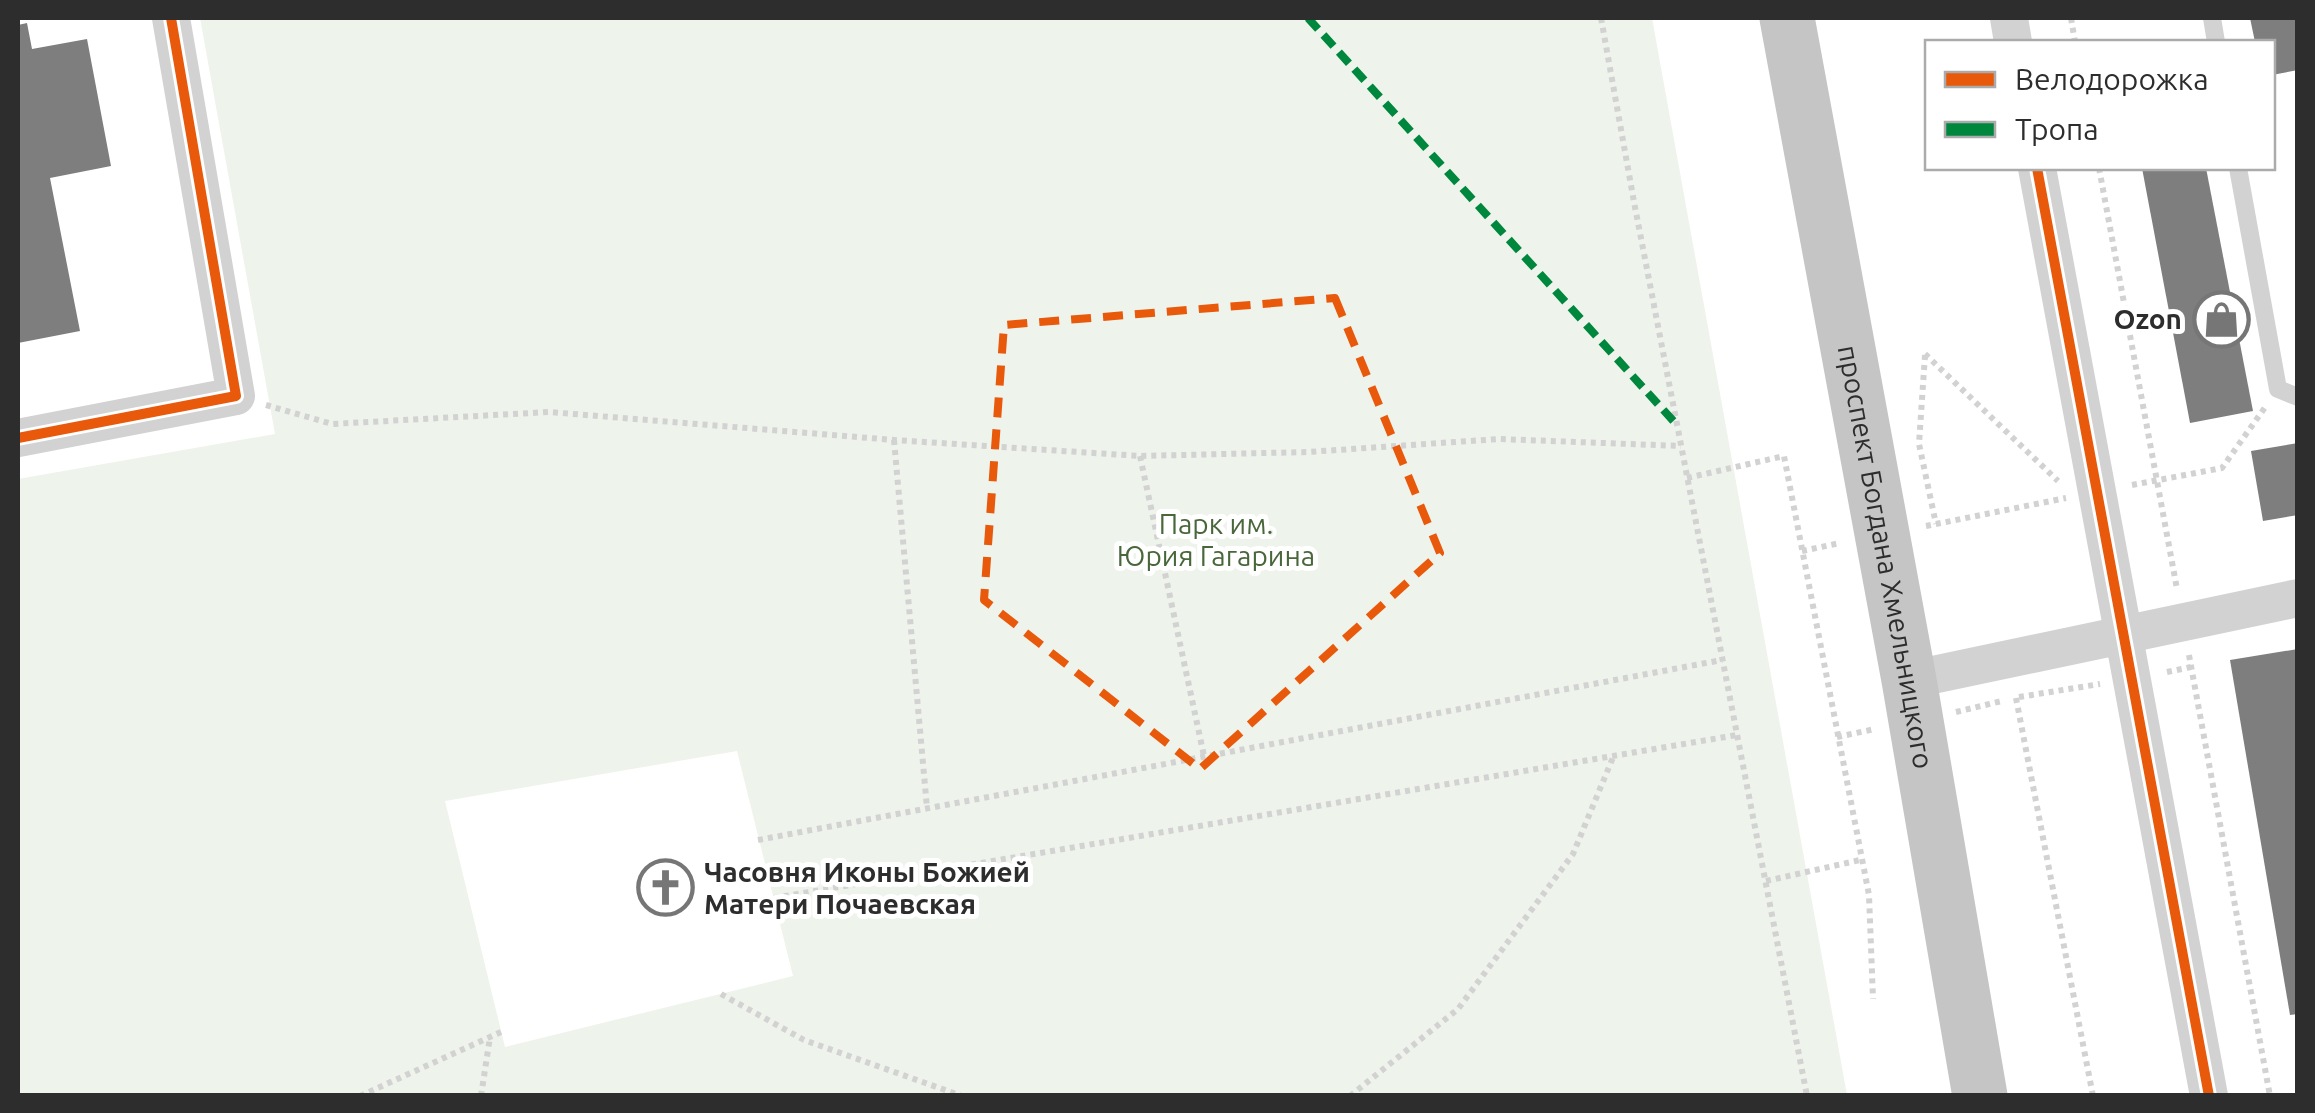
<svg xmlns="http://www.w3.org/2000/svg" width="2315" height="1113" font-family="Ubuntu,sans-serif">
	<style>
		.green { fill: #eef3eb; fill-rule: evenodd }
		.building { fill: #7e7e7e }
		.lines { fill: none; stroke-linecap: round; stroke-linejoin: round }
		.path { stroke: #d2d2d2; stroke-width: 6; stroke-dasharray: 5 5; stroke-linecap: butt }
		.lane { stroke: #d2d2d2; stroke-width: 18 }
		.street { stroke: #d2d2d2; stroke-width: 38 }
		.primary { stroke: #c5c5c5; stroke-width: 55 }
		.quiet { stroke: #00873e; stroke-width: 8; stroke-dasharray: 15 8; stroke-linecap: butt }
		.cycleway-casing { stroke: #fff; stroke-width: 16 }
		.cycleway { stroke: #e8590c; stroke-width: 10 }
		.marked { fill: none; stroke: #e8590c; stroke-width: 8; stroke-dasharray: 20 12; stroke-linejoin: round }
		.labels { text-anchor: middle; stroke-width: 10; stroke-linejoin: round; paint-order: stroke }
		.poi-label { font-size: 28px; font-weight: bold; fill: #2d2d2d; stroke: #fff; text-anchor: end }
		.park-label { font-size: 28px; fill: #49673b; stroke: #fff }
		.street-label { font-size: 28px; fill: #2d2d2d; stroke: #fff }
	</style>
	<rect width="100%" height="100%" fill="#fff"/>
	<path class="green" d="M200 18H1652L1847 1095H18V479L275 434ZM737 751 793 976 505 1047 445 801Z"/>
	<g class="building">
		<polygon points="2250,18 2298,18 2298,70 2272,75 2272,42 2255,42"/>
		<polygon points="27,23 32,49 87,39 111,166 50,178 80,331 18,343 18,25"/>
		<polygon points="2142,168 2206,168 2253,411 2190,423"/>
		<polygon points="2298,443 2298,515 2263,521 2251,451"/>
		<polygon points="2298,649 2298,1014 2290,1015 2230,660"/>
		<polygon points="671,874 678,895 658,902 651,881"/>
	</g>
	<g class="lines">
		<g class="path">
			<polyline points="1601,18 1634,202 1807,1096"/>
			<polyline points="2071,18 2075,42"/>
			<polyline points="2099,168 2177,589"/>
			<polyline points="1925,354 2058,481"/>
			<polyline points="1925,355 1919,444 1936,524"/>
			<polyline points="266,405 332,424 549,412 894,440 1140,456 1308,452 1499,439 1681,446"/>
			<polyline points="894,440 927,808"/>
			<polyline points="1140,456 1204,756"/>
			<polyline points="1687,478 1784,456 1869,895 1873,999"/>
			<polyline points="2132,485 2222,468 2266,406"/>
			<polyline points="1926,526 2066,498"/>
			<polyline points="1802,551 1840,543"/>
			<polyline points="2189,655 2270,1096"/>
			<polyline points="2167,672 2191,667"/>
			<polyline points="2019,697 2100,684"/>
			<polyline points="2016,698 2093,1096"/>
			<polyline points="1956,712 2002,701"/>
			<polyline points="1837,737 1875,729"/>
			<polyline points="758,840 1722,660"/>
			<polyline points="1766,881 1860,860"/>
			<polyline points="774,898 1737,735"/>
			<polyline points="721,994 804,1040 962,1096"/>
			<polyline points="360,1096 501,1032"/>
			<polyline points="481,1096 490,1037"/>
			<polyline points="1350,1096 1458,1009 1573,854 1614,755"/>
		</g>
		<g class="lane">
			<polyline points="2212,18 2216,42"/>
			<polyline points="2238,168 2278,389 2298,397"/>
		</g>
		<g class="street">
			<polyline points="2009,18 2013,42"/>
			<polyline points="2037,168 2209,1096"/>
			<polyline points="18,438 236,396 171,18"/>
			<polyline points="1909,680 2298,598"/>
		</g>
		<path class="primary" id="s1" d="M1787 18 1909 680 1980 1096"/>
		<polyline class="quiet" points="1308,18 1677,425"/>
		<defs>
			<g id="cycleway">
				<polyline points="2037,168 2209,1096"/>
				<polyline points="18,438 236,396 171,18"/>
			</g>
		</defs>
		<use href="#cycleway" class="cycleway-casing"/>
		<use href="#cycleway" class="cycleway"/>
	</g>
	<path class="marked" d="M1335 298 1440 553 1200 769 984 600 1004 325Z"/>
	<defs>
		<symbol id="shop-ring" viewBox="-11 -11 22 22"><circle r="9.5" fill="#fff" stroke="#767676" stroke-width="1.5"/><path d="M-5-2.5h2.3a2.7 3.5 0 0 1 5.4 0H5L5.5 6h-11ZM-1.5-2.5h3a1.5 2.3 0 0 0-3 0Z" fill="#767676"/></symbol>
		<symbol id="church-ring" viewBox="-11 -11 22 22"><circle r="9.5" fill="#fff" stroke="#767676" stroke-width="1.5"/><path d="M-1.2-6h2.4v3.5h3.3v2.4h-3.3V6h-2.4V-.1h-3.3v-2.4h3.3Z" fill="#767676"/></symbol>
	</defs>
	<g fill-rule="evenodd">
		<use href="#shop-ring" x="2190" y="288" width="63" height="63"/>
		<use href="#church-ring" x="634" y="856" width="63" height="63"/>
	</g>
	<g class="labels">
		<g class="poi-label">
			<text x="2182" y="329">Ozon</text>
			<text x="704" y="882" text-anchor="start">Часовня Иконы Божией<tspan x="704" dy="32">Матери Почаевская</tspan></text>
		</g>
		<g class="park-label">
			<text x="1216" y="534">Парк им.<tspan x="1216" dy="32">Юрия Гагарина</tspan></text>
		</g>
		<g class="street-label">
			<text dy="10" stroke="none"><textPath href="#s1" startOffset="548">проспект Богдана Хмельницкого</textPath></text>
		</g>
	</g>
	<rect width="2315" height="1113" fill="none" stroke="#2d2d2d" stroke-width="40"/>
	<rect x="1925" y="40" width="350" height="130" fill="#ffffff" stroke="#ababab" stroke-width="2.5"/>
	<rect x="1945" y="72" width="50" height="15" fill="#e8590c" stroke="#ababab" stroke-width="2.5"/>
	<text x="2015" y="90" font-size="30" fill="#2d2d2d">Велодорожка</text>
	<rect x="1945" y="122" width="50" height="15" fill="#00873e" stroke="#ababab" stroke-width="2.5"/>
	<text x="2015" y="140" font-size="30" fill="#2d2d2d">Тропа</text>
</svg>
